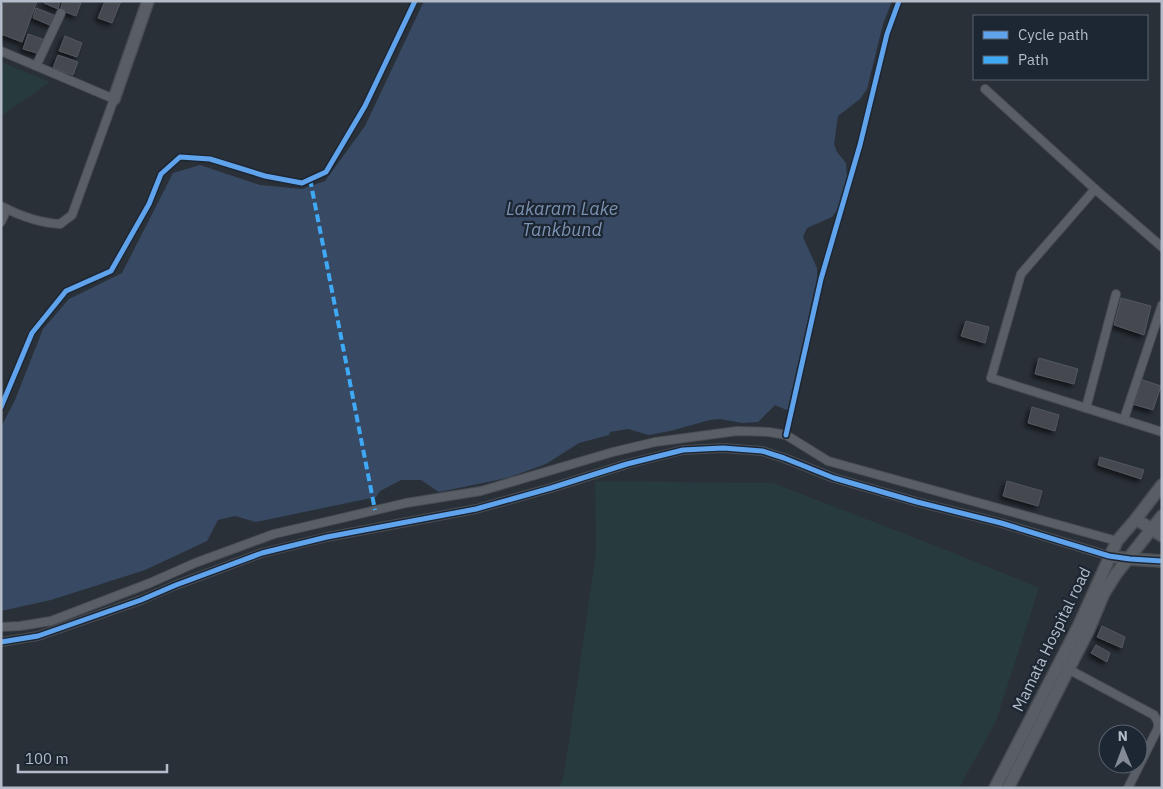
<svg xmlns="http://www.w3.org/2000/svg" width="1163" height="789" font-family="'IBM Plex Sans',sans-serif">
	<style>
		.green { fill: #273a3e }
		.water { fill: #384963 }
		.building { fill: #444950; stroke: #52575f; filter: url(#shadow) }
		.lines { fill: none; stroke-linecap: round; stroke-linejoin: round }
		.street-casing { stroke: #484c53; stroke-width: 10 }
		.secondary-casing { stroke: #484c53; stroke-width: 14 }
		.street { stroke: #5a5e66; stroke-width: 8 }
		.secondary { stroke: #595d64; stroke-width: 11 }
		.quiet { stroke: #3fa9f5; stroke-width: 4; stroke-dasharray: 8 4; stroke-linecap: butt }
		.cycleway-casing { stroke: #1d2633; stroke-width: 8 }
		.cycleway { stroke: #60a3ed; stroke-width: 5 }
		.labels { text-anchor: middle; stroke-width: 4.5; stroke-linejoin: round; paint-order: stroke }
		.street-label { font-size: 16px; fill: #b4bcc9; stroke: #1d2633 }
		.water-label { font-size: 18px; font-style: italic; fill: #7c92b1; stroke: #1d2633 }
	</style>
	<defs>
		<filter id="shadow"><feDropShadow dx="-3" dy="3" stdDeviation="2.5" flood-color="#0009"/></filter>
	</defs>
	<rect width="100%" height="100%" fill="#2a3038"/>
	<g class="green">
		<polygon points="1,62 50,82 1,116"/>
		<polygon points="595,481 773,483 949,551 1039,588 996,721 959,788 559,788 564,775 596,552"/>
	</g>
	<polygon class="water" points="424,1 892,1 883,24 867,89 860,99 838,116 834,144 837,152 846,163 847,177 838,209 832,217 807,228 803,237 817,268 817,280 789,411 775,405 758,422 742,423 720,419 710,420 670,431 649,435 628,429 610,432 609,435 579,443 546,464 507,478 439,492 421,480 401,480 380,491 376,497 256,522 235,516 218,520 207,541 145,570 51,600 1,611 1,427 15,400 43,329 69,299 122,273 173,173 200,165 260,185 302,189 325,181 365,126"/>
	<g class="building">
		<polygon points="5,1 37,1 22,42 1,34 1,10"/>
		<polygon points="45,1 60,1 58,9 44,3"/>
		<polygon points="63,1 81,3 76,16 60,10"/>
		<polygon points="105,1 121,1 112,23 98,18"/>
		<polygon points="36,8 56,16 52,26 33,18"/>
		<polygon points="28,34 45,40 40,54 23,49"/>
		<polygon points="65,36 82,43 77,57 59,51"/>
		<polygon points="58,55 78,62 73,75 53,68"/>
		<polygon points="1121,298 1151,306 1144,335 1114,325"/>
		<polygon points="966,321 989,327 985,343 961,336"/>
		<polygon points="1039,358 1078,369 1074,384 1035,374"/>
		<polygon points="1140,379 1161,386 1153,410 1132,404"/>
		<polygon points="1032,407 1059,415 1055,431 1028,423"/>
		<polygon points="1100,457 1144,470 1141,479 1098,465"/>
		<polygon points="1007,481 1042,491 1038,506 1003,496"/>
		<polygon points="1102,626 1125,637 1122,648 1097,637"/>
		<polygon points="1096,645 1110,653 1107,662 1091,653"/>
	</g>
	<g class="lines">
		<defs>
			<g id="street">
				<path d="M1 51 114 99 72 215 60 224C39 223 20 216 1 206"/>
				<polyline points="36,66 61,13"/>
				<polyline points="985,89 1095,189"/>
				<polyline points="1,222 7,209"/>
				<polyline points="1162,247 1095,189 1021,274 991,378 1162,432"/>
				<polyline points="1086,408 1116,294"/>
				<polyline points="1124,419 1162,305"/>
				<polyline points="1,627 20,626 51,621 150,583 195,563 274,534 406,503 481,491 613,452 655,442 737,431 769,432 786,435 828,461 1117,541"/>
				<polyline points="1,642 38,636 141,600 176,585 262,553 327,537 476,509 551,488 627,464 683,450 723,448 762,451 784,458 834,478 917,502 1001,523 1109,556"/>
				<polyline points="1068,669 1154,715 1158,722 1158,728 1128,788"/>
			</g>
			<g id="secondary">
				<polyline points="114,99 148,1"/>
				<polyline points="1136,519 1162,536"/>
				<polyline points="1109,556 1130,559 1162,561"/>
				<polyline points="995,788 1079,625 1117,541 1136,519 1162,485"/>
				<polyline points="1008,788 1088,631 1104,593 1116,574 1162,516"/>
			</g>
		</defs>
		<use href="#street" class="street-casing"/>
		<use href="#secondary" class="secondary-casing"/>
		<use href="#street" class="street"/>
		<use href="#secondary" class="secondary"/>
		<polyline class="quiet" points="310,179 375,510"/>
		<defs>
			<g id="cycleway">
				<polyline points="1,407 32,333 66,291 111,271 149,204 161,174 180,157 210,159 265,176 302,183 326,172 365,106 415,1"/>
				<polyline points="786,435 821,279 860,145 887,34 899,1"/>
				<polyline points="1,642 38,636 141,600 176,585 262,553 327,537 476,509 551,488 627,464 683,450 723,448 762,451 784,458 834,478 917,502 1001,523 1109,556 1130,559 1162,561"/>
			</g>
		</defs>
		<use href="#cycleway" class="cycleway-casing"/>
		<use href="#cycleway" class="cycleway"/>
	</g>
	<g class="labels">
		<g class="street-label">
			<text transform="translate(1051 639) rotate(-64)" y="6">Mamata Hospital road</text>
		</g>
		<g class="water-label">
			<text x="562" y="215">Lakaram Lake<tspan x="562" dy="21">Tankbund</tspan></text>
		</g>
	</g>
	<rect width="1163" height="789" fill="none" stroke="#b4bcc9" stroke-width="5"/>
	<rect x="973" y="15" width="175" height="65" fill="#1d2633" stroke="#59626f"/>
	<rect x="983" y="31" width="25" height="8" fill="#60a3ed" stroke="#59626f"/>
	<text x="1018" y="40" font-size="15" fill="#b4bcc9">Cycle path</text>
	<rect x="983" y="56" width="25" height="8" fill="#3fa9f5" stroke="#59626f"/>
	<text x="1018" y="65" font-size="15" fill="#b4bcc9">Path</text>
	<g transform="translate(1123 749) rotate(359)"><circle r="24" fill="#1d2633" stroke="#59626f"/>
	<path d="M0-4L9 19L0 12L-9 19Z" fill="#848b96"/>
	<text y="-8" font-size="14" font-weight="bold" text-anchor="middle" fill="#b4bcc9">N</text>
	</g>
	<path d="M18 764v8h149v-8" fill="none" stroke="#b4bcc9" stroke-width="2.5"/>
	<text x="25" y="764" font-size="15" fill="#b4bcc9" stroke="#1d2633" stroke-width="4" paint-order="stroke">100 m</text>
</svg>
